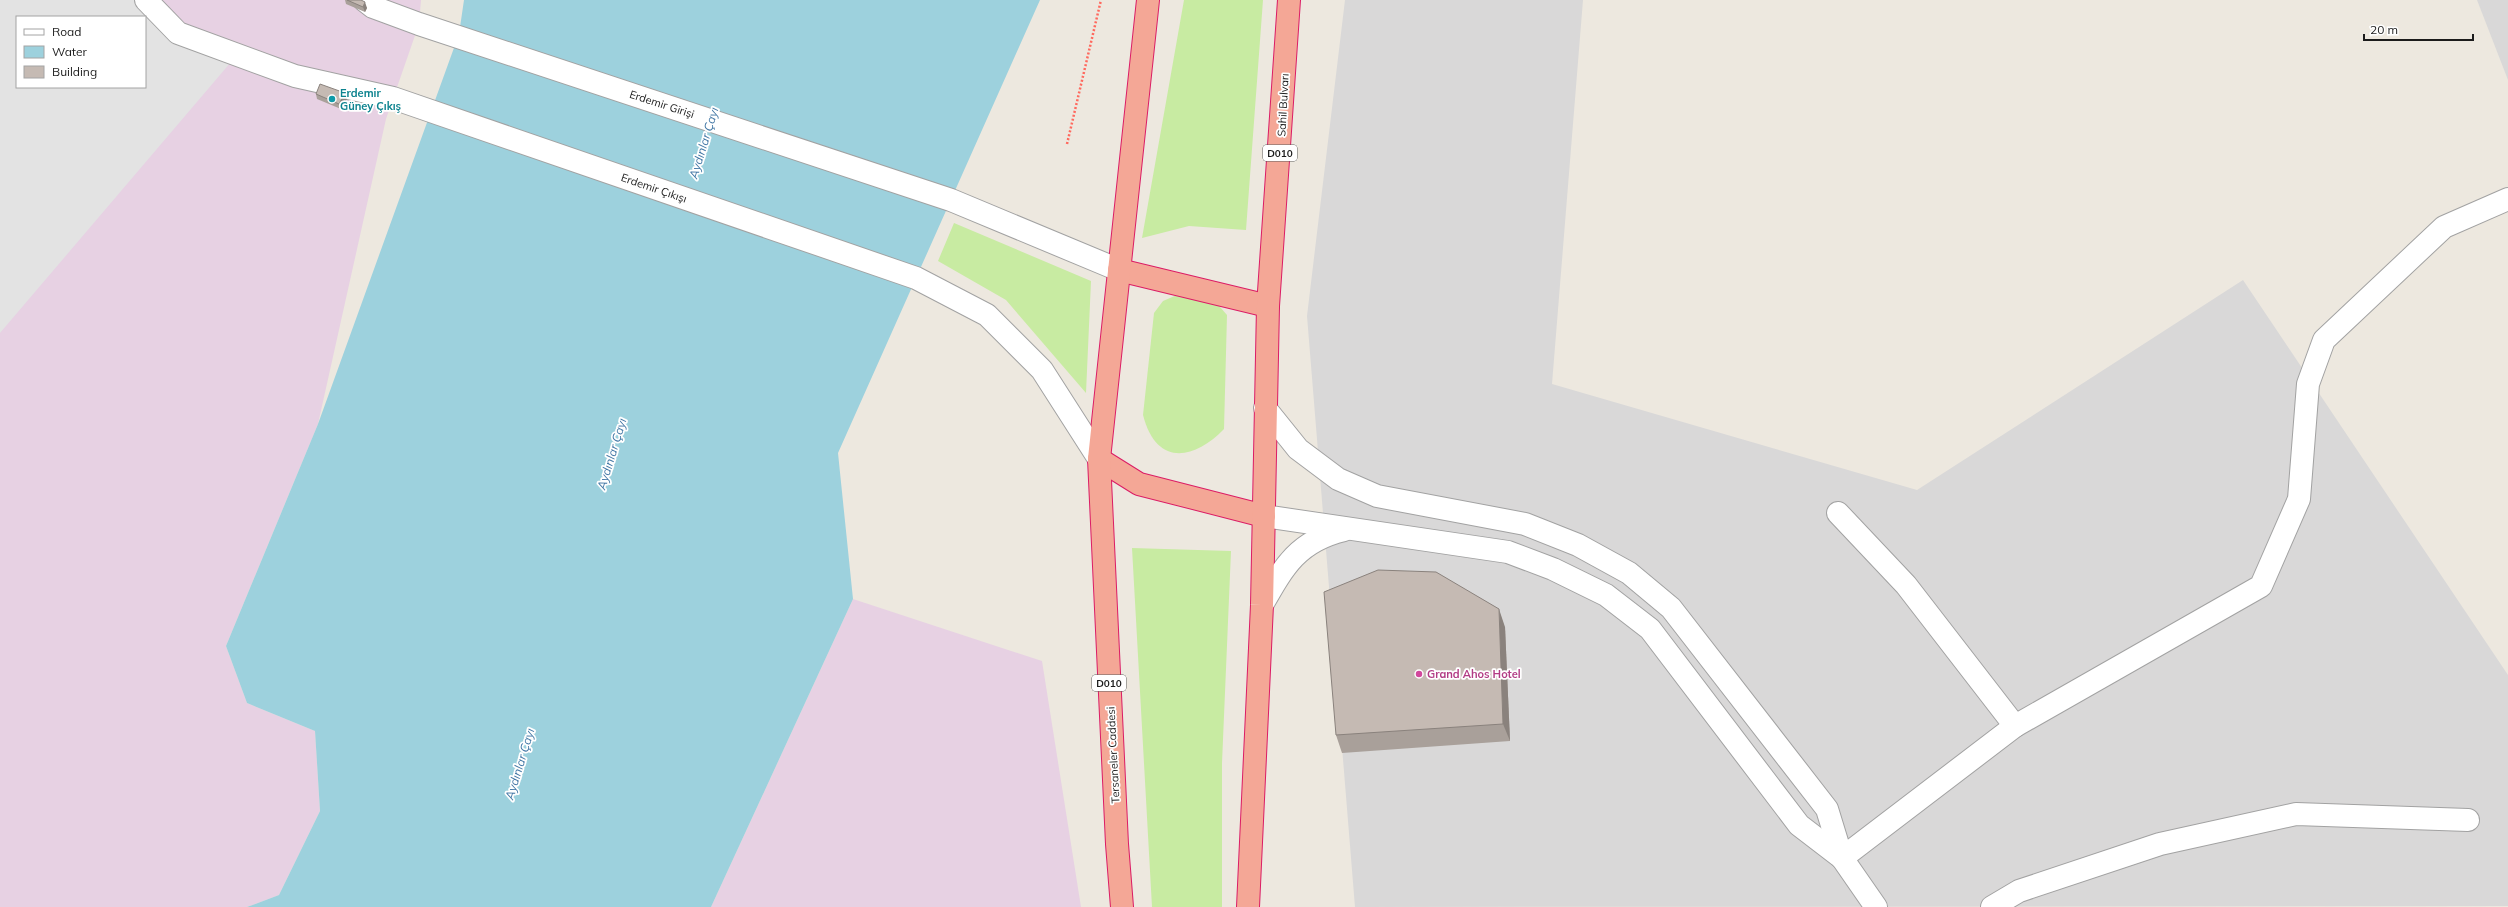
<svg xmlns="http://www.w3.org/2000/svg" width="2508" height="907" font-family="Mulish,sans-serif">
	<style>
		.residential { fill: #d9d8d8 }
		.industrial { fill: #e7d1e3; fill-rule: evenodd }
		.grass { fill: #c8eba2 }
		.parking { fill: #e3e3e3; fill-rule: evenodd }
		.water { fill: #9dd1dd }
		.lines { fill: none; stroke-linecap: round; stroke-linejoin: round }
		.minor-casing { stroke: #a2a2a2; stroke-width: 24 }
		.tertiary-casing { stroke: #a2a2a2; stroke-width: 24 }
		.trunk-casing { stroke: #db1c65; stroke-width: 24 }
		.path { stroke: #ff695e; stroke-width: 2.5; stroke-dasharray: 2 2; stroke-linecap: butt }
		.minor { stroke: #fff; stroke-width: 22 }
		.tertiary { stroke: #fff; stroke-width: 22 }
		.trunk { stroke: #f4a796; stroke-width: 22 }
		.wall { fill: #a9a09a }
		.shaded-wall { fill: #8a827d }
		.building { fill: #c5bab3; stroke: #8a827d }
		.culture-dot { fill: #0f9aa8; stroke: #fff; stroke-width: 1.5 }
		.hotel-dot { fill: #d1479c; stroke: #fff; stroke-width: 1.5 }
		.labels { text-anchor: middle; stroke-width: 3.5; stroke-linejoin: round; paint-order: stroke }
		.shield { fill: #fff; stroke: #5f5f5f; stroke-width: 1 }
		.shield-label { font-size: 10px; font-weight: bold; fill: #1b1b1b }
		.culture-label { font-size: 11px; font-weight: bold; fill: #0d838f; stroke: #fff; text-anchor: start }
		.street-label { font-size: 11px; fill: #1b1b1b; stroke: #fff }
		.hotel-label { font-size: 11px; font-weight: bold; fill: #b23c85; stroke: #fff; text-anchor: start }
		.water-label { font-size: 12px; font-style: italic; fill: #4277a5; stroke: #fff }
	</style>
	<rect width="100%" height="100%" fill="#ede8df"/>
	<g class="residential">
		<polygon points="1345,0 1583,0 1552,384 1917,490 2243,280 2508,675 2508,906 1355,907 1307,316"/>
		<polygon points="2477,0 2508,0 2508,80"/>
	</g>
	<g class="industrial">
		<path d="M0 0H421L419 24 386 119 318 424 226 646 247 703 315 731 320 811 279 895 247 907H0ZM17 17H145V87H17Z"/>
		<polygon points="853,599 1042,661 1081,907 711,907"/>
	</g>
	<g class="grass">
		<polygon points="1184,0 1263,0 1246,230 1189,226 1142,238"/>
		<polygon points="954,223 1091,281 1086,393 1006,300 938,261"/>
		<path d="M1184 292 1213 299 1227 315 1224 429C1193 461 1156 466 1143 415L1154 313 1163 301Z"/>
		<polygon points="1132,548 1231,551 1222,763 1222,907 1152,907"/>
	</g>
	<path class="parking" d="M0 0H142L237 55 0 333ZM17 17H145V87H17Z"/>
	<polygon class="water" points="464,0 1040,0 838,453 853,599 711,907 247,907 279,895 320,811 315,731 247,703 226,646 318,424 459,34"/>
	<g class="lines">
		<defs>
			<g id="minor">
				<polyline points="146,0 178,33 295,76 393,98 916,278 987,315 1042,370 1099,459"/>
				<polyline points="364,0 373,7 419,24 951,200 1119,270"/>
				<polyline points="1838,513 1906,585 2015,726 1842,858"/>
				<polyline points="2015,726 2261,586 2299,499 2308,384 2324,340 2444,227 2508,199"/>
				<polyline points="1992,907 2019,891 2160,844 2296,814 2468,820"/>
			</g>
			<g id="tertiary">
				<polyline points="1265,408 1298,449 1338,479 1377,496 1525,524 1578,545 1629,573 1671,608 1827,809 1842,858 1876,907"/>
				<polyline points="1264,516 1508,552 1553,569 1606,595 1650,629 1799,825 1842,858"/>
				<path d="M1262 605C1284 566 1298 541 1344 530"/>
			</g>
			<g id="trunk">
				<polyline points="1119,270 1268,306"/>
				<polyline points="1099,459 1139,484 1264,516"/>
				<polyline points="1122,907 1117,844 1099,459 1148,0"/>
				<polyline points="1248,907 1262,605 1268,306 1289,0"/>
			</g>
		</defs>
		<use href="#minor" class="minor-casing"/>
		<use href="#tertiary" class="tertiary-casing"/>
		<use href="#trunk" class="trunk-casing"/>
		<polyline class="path" points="1067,144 1101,0"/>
		<use href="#minor" class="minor"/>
		<use href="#tertiary" class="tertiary"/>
		<use href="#trunk" class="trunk"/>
	</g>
	<g class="wall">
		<polygon points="345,0 361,0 367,8 365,12 346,4"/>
		<polygon points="316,94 347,99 341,109 317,99"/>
		<polygon points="1505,627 1510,741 1342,753 1336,735"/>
	</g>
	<g class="shaded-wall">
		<polygon points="365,2 367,8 365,12 363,7"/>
		<polygon points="345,93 347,99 341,109 339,104"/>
		<polygon points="1499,609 1505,627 1510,741 1503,724"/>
	</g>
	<g class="building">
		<polygon points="347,0 361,0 365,2 363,7"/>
		<polygon points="320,84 345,93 339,104 316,94"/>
		<polygon points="1378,570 1436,572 1499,609 1503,724 1336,735 1324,592"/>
	</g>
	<circle class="culture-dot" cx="332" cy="99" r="4"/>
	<circle class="hotel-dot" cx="1419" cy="674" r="4"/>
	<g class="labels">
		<g class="shield">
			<rect x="1263" y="145" width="34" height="16" rx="3"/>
			<rect x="1092" y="675" width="34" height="16" rx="3"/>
		</g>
		<g class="shield-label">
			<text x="1280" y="157">D010</text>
			<text x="1109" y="687">D010</text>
		</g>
		<g class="culture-label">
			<text x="340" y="97">Erdemir<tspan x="340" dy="13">Güney Çıkış</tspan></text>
		</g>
		<g class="street-label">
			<text transform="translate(662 104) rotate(18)" y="4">Erdemir Girişi</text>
			<text transform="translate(1283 105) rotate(-87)" y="4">Sahil Bulvarı</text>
			<text transform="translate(654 188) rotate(19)" y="4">Erdemir Çıkışı</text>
			<text transform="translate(1113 755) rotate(-93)" y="4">Tersaneler Caddesi</text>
		</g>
		<g class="hotel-label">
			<text x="1427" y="678">Grand Ahos Hotel</text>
		</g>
		<g class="water-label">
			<text transform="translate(704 143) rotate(-73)" y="4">Aydınlar Çayı</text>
			<text transform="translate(612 454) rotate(-73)" y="4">Aydınlar Çayı</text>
			<text transform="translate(520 764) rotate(-73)" y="4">Aydınlar Çayı</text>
		</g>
	</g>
	<rect x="16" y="16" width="130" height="72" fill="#ffffff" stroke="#a4a4a4"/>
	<rect x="24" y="29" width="20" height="6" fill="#ffffff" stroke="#a4a4a4"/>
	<text x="52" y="36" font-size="12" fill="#1b1b1b">Road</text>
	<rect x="24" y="46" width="20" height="12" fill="#9dd1dd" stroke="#a4a4a4"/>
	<text x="52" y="56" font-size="12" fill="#1b1b1b">Water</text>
	<rect x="24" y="66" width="20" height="12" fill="#c5bab3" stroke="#a4a4a4"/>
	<text x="52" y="76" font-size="12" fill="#1b1b1b">Building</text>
	<path d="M2364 34v6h109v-6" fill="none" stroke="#1b1b1b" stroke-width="2"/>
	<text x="2370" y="34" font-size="12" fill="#1b1b1b" stroke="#ffffff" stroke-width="3" paint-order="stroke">20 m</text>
</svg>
